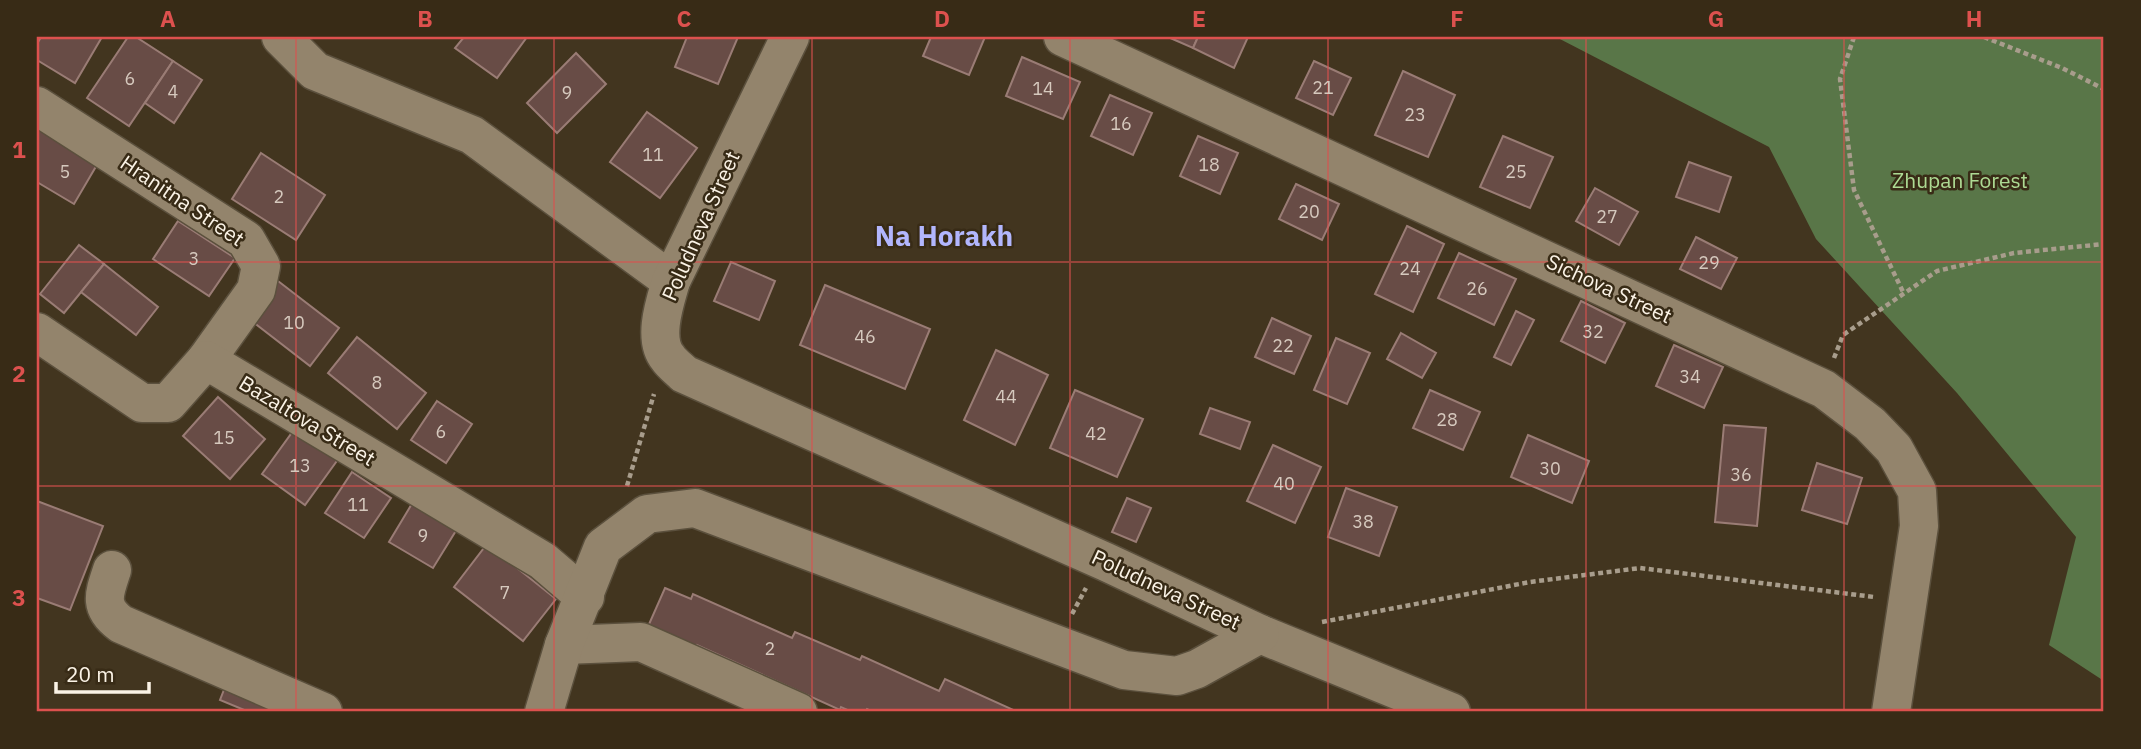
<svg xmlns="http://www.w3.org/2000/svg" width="2141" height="749" font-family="'IBM Plex Sans',sans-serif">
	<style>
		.forest { fill: #597648 }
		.building { fill: #684c46; stroke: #9a7c75; stroke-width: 2 }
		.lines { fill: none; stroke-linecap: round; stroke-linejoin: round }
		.minor-casing { stroke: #5b503d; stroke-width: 41 }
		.path { stroke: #a89d8c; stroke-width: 4.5; stroke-dasharray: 5 3.5; stroke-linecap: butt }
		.minor { stroke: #93846c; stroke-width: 38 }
		.grid { fill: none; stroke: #dd514e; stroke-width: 2; stroke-opacity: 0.55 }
		.labels { text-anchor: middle; stroke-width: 5; stroke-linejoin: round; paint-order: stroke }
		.number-label { font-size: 18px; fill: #d6c9be }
		.park-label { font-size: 21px; fill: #adda93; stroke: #382b16 }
		.street-label { font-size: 21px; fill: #fbf3e6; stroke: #382b16 }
		.district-label { font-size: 28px; font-weight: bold; fill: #b2b6fd; stroke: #382b16 }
		.neatline { fill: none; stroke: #dd514e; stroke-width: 2.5 }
		.grid-label { font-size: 23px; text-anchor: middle; font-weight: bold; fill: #dd514e }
	</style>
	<rect width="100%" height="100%" fill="#42351f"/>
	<polygon class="forest" points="1556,37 2104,37 2104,681 2049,645 2076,537 1957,393 1816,239 1769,147"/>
	<g class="building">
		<polygon points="41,37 102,37 75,83 37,60 37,44"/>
		<polygon points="128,37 136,37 173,61 129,126 87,98"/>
		<polygon points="464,37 527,37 497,78 455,48"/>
		<polygon points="687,37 738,37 718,84 675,67"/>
		<polygon points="931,37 985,37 969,75 923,56"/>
		<polygon points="1168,37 1198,37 1193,48"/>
		<polygon points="1198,37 1248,37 1234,68 1193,48"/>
		<polygon points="576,53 606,84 557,133 527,103"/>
		<polygon points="1022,57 1080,82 1063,119 1006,96"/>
		<polygon points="173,61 202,80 174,123 145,103"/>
		<polygon points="1314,61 1351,78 1333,115 1296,98"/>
		<polygon points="1403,71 1455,95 1428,157 1375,135"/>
		<polygon points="1110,95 1152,113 1133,155 1091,136"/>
		<polygon points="647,112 697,148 660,198 610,162"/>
		<polygon points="37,126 98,163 74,204 37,182"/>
		<polygon points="1198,136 1238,153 1220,194 1180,176"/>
		<polygon points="1503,136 1553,157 1530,208 1480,187"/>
		<polygon points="261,153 325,195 296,240 232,199"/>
		<polygon points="1689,162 1731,177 1719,212 1676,197"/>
		<polygon points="1296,184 1339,204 1322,240 1279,219"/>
		<polygon points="1595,188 1638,212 1619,245 1576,221"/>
		<polygon points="178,221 235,258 209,296 153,259"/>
		<polygon points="1407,226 1444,244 1413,312 1375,294"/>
		<polygon points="1696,237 1737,258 1721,289 1680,269"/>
		<polygon points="79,245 104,264 64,313 40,294"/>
		<polygon points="1459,253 1516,279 1494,325 1438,298"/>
		<polygon points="731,262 775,281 759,320 714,301"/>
		<polygon points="104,264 158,307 136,335 81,292"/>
		<polygon points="278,281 339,328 310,366 249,319"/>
		<polygon points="825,285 930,329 905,389 800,345"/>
		<polygon points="1581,301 1625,323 1605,363 1561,341"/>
		<polygon points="1516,311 1534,320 1511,365 1494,357"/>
		<polygon points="1272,318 1311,336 1294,374 1255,357"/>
		<polygon points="1401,333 1436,353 1422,378 1387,359"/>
		<polygon points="357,337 426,393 397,429 328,373"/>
		<polygon points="1336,338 1370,353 1347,404 1314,390"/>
		<polygon points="1674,345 1723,367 1704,408 1656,386"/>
		<polygon points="996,350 1048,375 1015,445 964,420"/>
		<polygon points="1075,390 1143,419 1117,477 1050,448"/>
		<polygon points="1430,390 1480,412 1463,450 1413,428"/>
		<polygon points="218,397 265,439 230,479 183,436"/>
		<polygon points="437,401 472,424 446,463 411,440"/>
		<polygon points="1210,408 1250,422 1240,449 1200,434"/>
		<polygon points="1724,425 1766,428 1757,526 1715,522"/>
		<polygon points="296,427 339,458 305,505 262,474"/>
		<polygon points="1528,435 1589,461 1572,503 1511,477"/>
		<polygon points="1273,445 1321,467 1295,523 1247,501"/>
		<polygon points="1817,463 1862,478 1847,524 1802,510"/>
		<polygon points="352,472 391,498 364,538 325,513"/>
		<polygon points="1346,488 1397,507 1379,556 1328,537"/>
		<polygon points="1127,498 1151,508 1136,542 1112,532"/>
		<polygon points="37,501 103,526 70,610 37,598"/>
		<polygon points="413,502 457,529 433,568 389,542"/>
		<polygon points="487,544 556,599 523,641 454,587"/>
		<polygon points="665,588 691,599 693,594 792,638 795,632 860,660 862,656 939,691 945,679 1018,712 873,712 867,709 865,712 852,712 841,707 840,710 697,645 694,652 646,631"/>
		<polygon points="227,682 273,702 269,712 249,712 220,700"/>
	</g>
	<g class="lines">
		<defs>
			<g id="minor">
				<polyline points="281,37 315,71 472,135 671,281"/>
				<path d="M790 37 671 281C665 302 652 339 668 358 672 364 679 369 684 374L1106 562 1260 634 1451 712"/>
				<polyline points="1063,37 1824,389 1870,424 1894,449 1917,491 1919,526 1891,712"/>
				<polyline points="37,106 246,240 261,266 256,290 206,360"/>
				<polyline points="37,332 142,403 168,403 206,360 543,561 585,597"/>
				<path d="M112 570C104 594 98 607 121 624L323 712"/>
				<polyline points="564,645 641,642 798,712"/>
				<polyline points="544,712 564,645 603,547 647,514 695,508 1124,670 1177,676 1197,669 1260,634"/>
			</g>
		</defs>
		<use href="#minor" class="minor-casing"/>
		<g class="path">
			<polyline points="1854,37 1840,79 1854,190 1904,294"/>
			<polyline points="1984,37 2062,68 2104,89"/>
			<polyline points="1834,358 1843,335 1937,271 2014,253 2104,244"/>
			<polyline points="627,486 654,394"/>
			<polyline points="1072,614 1086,588"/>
			<polyline points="1322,622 1530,582 1640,568 1874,597"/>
		</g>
		<use href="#minor" class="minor"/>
	</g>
	<path class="grid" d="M296 37V712M554 37V712M812 37V712M1070 37V712M1328 37V712M1586 37V712M1844 37V712M37 262H2104M37 486H2104"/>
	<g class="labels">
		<g class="number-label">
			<text x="130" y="85">6</text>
			<text x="1323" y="94">21</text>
			<text x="1043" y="95">14</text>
			<text x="173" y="98">4</text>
			<text x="567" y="99">9</text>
			<text x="1415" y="121">23</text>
			<text x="1121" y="130">16</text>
			<text x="653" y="161">11</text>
			<text x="1209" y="171">18</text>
			<text x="65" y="178">5</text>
			<text x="1516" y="178">25</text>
			<text x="279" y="203">2</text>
			<text x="1309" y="218">20</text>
			<text x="1607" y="223">27</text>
			<text x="194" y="265">3</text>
			<text x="1709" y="269">29</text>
			<text x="1410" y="275">24</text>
			<text x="1477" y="295">26</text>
			<text x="294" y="329">10</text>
			<text x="1593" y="338">32</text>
			<text x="865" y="343">46</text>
			<text x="1283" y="352">22</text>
			<text x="1690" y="383">34</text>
			<text x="377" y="389">8</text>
			<text x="1006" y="403">44</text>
			<text x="1447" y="426">28</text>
			<text x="441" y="438">6</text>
			<text x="1096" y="440">42</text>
			<text x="224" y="444">15</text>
			<text x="300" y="472">13</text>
			<text x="1550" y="475">30</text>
			<text x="1741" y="481">36</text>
			<text x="1284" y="490">40</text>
			<text x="358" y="511">11</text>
			<text x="1363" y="528">38</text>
			<text x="423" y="542">9</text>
			<text x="505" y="599">7</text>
			<text x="770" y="655">2</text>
		</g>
		<g class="park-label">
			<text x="1960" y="188">Zhupan Forest</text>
		</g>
		<g class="street-label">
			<text transform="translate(182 201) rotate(34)" y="7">Hranitna Street</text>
			<text transform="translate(701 226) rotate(-66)" y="7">Poludneva Street</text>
			<text transform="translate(1609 289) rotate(25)" y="7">Sichova Street</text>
			<text transform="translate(307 421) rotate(31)" y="7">Bazaltova Street</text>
			<text transform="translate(1166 590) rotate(25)" y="7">Poludneva Street</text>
		</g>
		<g class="district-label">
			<text x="944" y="246">Na Horakh</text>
		</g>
	</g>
	<rect width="2141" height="749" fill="none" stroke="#382b16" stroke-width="77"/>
	<path d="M56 682v10h93v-10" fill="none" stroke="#fbf3e6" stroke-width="3.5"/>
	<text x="66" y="682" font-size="21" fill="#fbf3e6" stroke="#382b16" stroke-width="5" paint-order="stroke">20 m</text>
	<rect x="38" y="38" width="2064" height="672" class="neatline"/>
	<g class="grid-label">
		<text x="168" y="27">A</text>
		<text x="425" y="27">B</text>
		<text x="684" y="27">C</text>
		<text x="942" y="27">D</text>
		<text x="1199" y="27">E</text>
		<text x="1457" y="27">F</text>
		<text x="1716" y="27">G</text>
		<text x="1974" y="27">H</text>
		<text x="19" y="158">1</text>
		<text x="19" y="382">2</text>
		<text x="19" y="606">3</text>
	</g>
</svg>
